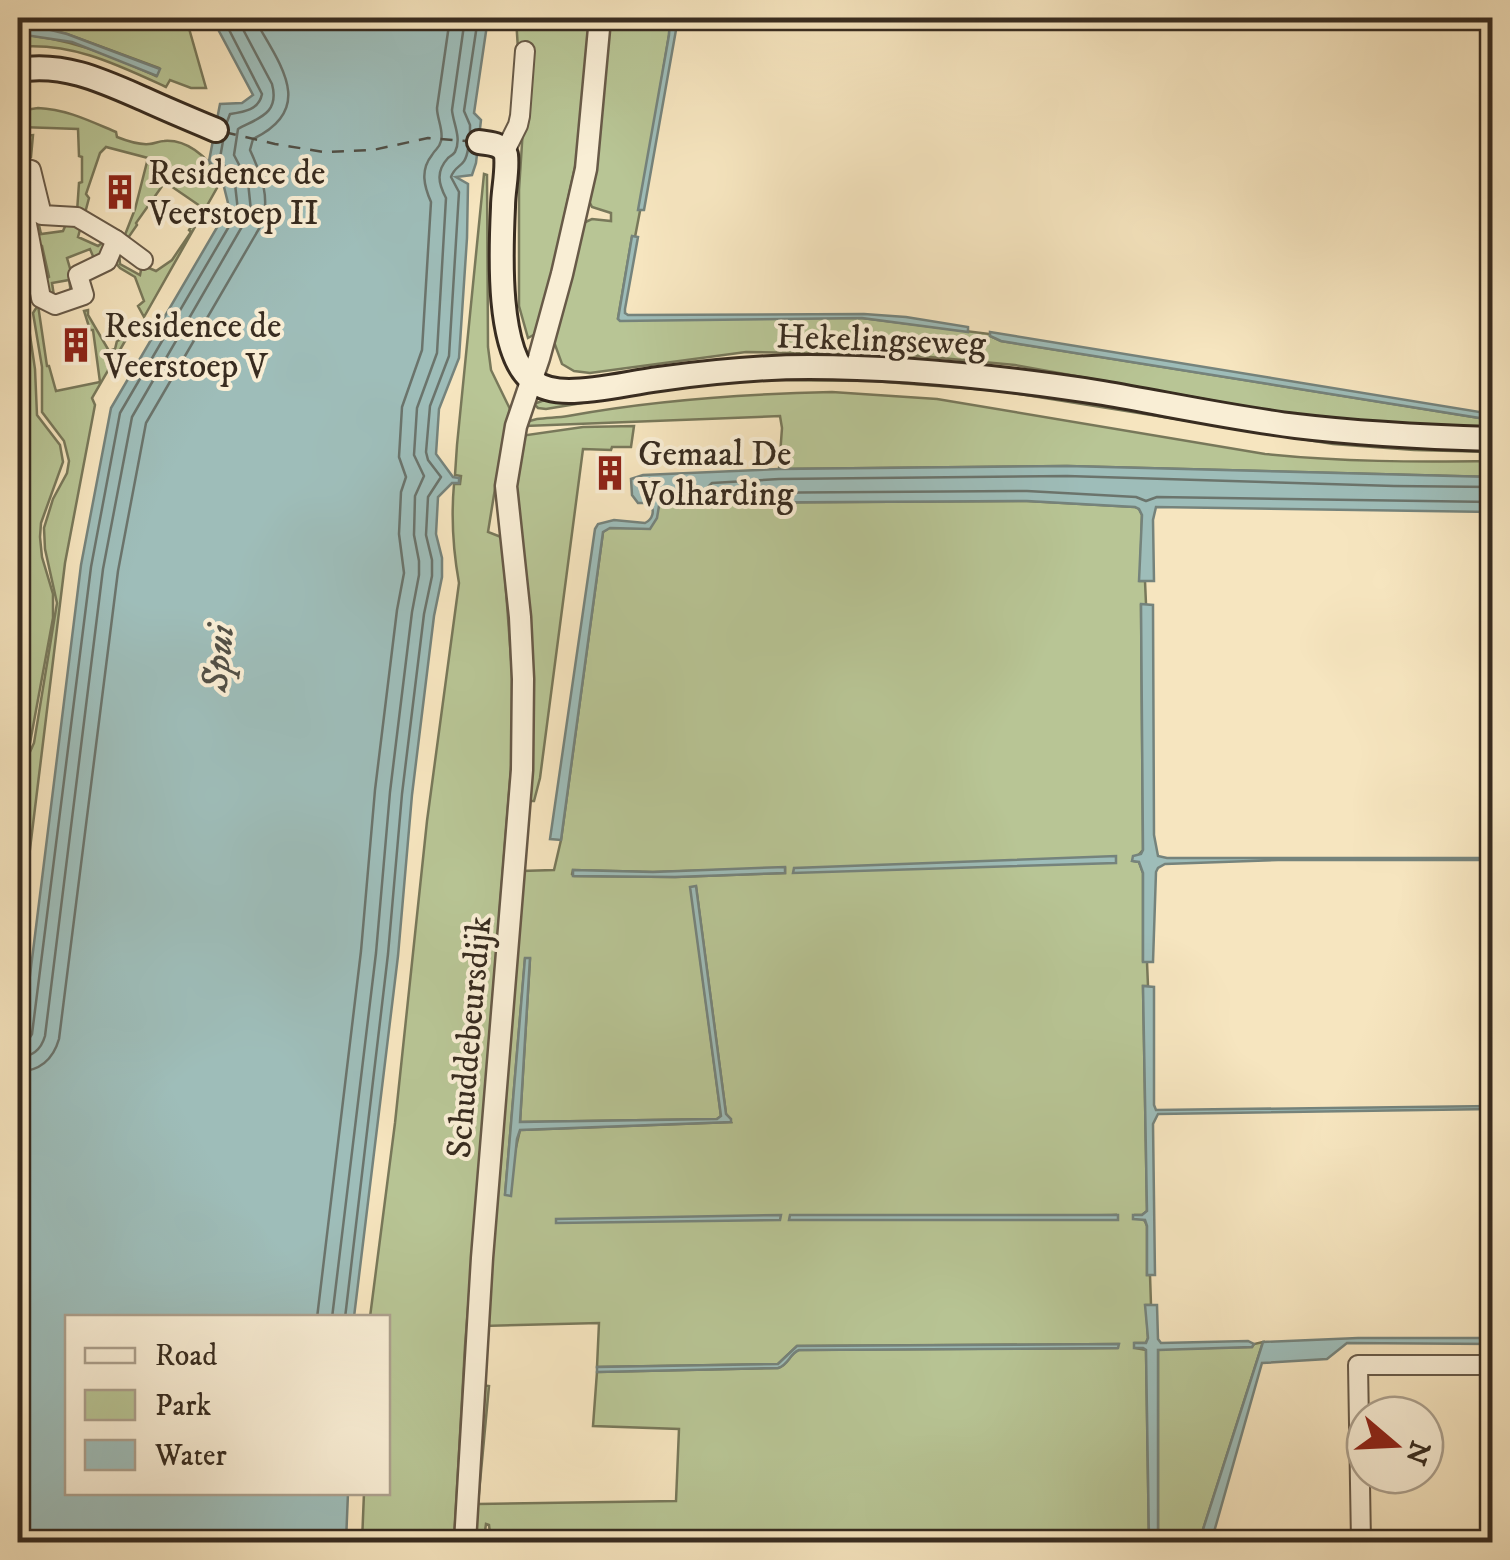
<svg xmlns="http://www.w3.org/2000/svg" width="1510" height="1560" font-family="'IM FELL DW Pica',serif">
	<style>
		.green { fill: #b8c595; stroke: #78785a; stroke-width: 2.5; fill-rule: evenodd }
		.water { fill: #9ebdb9; stroke: #75837c; stroke-width: 2.5 }
		.lines { fill: none; stroke-linecap: round; stroke-linejoin: round }
		.shore { stroke: #6b746c; stroke-width: 2.5 }
		.ferry { stroke: #525046; stroke-width: 2.5; stroke-dasharray: 12 10; stroke-linecap: butt }
		.minor-casing { stroke: #685a48; stroke-width: 22 }
		.tertiary-casing { stroke: #685a48; stroke-width: 25 }
		.secondary-casing { stroke: #382c20; stroke-width: 28 }
		.minor { stroke: #f9eed5; stroke-width: 18 }
		.tertiary { stroke: #f9eed5; stroke-width: 20 }
		.secondary { stroke: #f9eed5; stroke-width: 22 }
		.labels { text-anchor: middle; stroke-width: 8; stroke-linejoin: round; paint-order: stroke }
		.poi-label { font-size: 35px; fill: #382c20; stroke: #f9eed5; text-anchor: start }
		.street-label { font-size: 35px; fill: #382c20; stroke: #f9eed5 }
		.water-label { font-size: 38px; font-style: italic; fill: #525046; stroke: #f9eed5 }
	</style>
	<rect width="100%" height="100%" fill="#f6e5bf"/>
	<filter id="stains"><feTurbulence type="fractalNoise" baseFrequency=".002" numOctaves="4"/><feColorMatrix values="0 0 0 0 .2 0 0 0 0 .09 0 0 0 0 .02 0 0 0 .5 -.17"/></filter>
	<radialGradient id="worn" r=".72"><stop offset=".6" stop-color="#630" stop-opacity="0"/><stop offset="1" stop-color="#630" stop-opacity=".3"/></radialGradient>
	<g class="green">
		<path d="M18 18H186L206 88H191L170 80 166 87C118 65 72 42 18 47V34C73 39 106 54 156 76L159 68 67 34 18 22Z"/>
		<polygon points="516,18 593,18 578,153 542,319 537,333 528,338 519,306 519,190 523,128"/>
		<polygon points="608,18 670,18 669,35 640,211 635,237 632,237 618,318 862,318 990,334 990,336 1001,341 1492,420 1492,430 1440,430 1304,417 1015,365 909,355 746,352 590,373 574,371 562,364 554,342 581,224 592,219 611,221 611,213 592,207 588,199"/>
		<path d="M38 108C66 109 90 121 116 132L117 137C127 141 138 145 149 144 154 144 159 141 164 141 190 139 209 160 222 179L144 317 138 306 144 301 135 277 120 268 114 261 119 251 120 264 140 275 142 265 156 271 172 260 191 232 189 230 203 208 165 182 136 223 137 225 128 238 123 240 135 209 148 158 106 147 100 153 86 194 89 198 85 213 77 212 79 183 82 182V157L79 156 78 129 21 127V136L33 135 31 157 24 159 19 155 18 111Z"/>
		<path d="M484 174 487 175 488 347 491 370 510 409 503 439 488 532 501 537 503 550 512 672V756L465 1346 454 1542H362L364 1493 388 1492V1318L370 1317 395 1123 427 821 459 583C453 550 451 518 454 484H460L461 476 455 475 457 445Z"/>
		<polygon points="67,222 81,226 78,237 98,246 106,240 107,247 95,261 90,249 67,258 76,289 71,292 69,280 52,283 54,296 47,295 44,280 49,277 42,246 38,246 33,227 39,225 41,234 63,231"/>
		<polygon points="18,269 23,294 34,292 35,296 26,308 35,369 37,415 60,445 63,462 41,523 40,537 42,557 53,594 53,618 30,743 18,762"/>
		<polygon points="38,305 47,366 49,366 56,391 100,382 93,330 90,330 84,311 88,310 88,315 109,351 115,349 117,341 128,336 92,398 95,405 65,563 18,947 18,768 29,754 34,743 57,603 45,549 44,528 53,499 67,473 69,461 64,441 42,412 42,367 33,313"/>
		<polygon points="777,375 965,383 1492,447 1492,452 1414,450 1333,444 1001,391 873,381 748,380 661,390 546,409 538,408 534,404 547,399"/>
		<path d="M832 392 937 399 1265 454C1341 462 1416 462 1492 461V477L1067 466 779 469 782 428 780 416 525 426 523 424C537 416 552 419 568 416 655 400 743 394 832 392Z"/>
		<polygon points="634,426 631,447 612,447 611,450 583,449 540,778 534,801 529,801 527,619 516,483 520,436 583,427"/>
		<path d="M1027 501 1135 507 1139 509 1142 515 1140 581H1145L1146 604 1141 605 1143 850 1133 861 1139 862 1143 873V961L1147 962 1148 986H1143L1147 1211 1142 1215H1134L1145 1221 1147 1226V1275H1150L1151 1305H1146L1148 1338 1146 1343H1135V1348L1146 1350 1149 1542H518L517 1535 490 1533 489 1525 486 1524 484 1538 512 1540 514 1542H471L481 1385 489 1386 478 1504 676 1501 679 1429 593 1426 597 1372 778 1368C788 1365 789 1355 798 1350L1117 1348 1118 1344 797 1346 778 1364 597 1367 599 1323 483 1326 521 871 554 870 561 840 603 532 609 528H650L659 506 665 503ZM785 868V873L675 877 574 876 572 874 573 870 653 872ZM696 887 726 1114 731 1122 520 1130 505 1195 525 959H530L520 1122 717 1119 721 1116 691 888ZM1117 1215 1030 1219H789Z"/>
		<polygon points="1263,1342 1199,1542 1158,1542 1158,1349 1252,1347 1254,1344"/>
	</g>
	<g class="water">
		<polygon points="212,18 488,18 474,113 481,120 476,163 472,175 456,177 468,184 467,238 459,358 439,409 436,454 453,477 459,478 459,483 452,483 438,497 436,534 442,558 442,577 434,616 412,795 398,956 354,1317 68,1318 68,1492 348,1493 346,1542 18,1542 18,1072 81,565 111,408 229,207 222,179 209,161 220,104 242,103 253,95"/>
		<polygon points="670,18 676,18 676,30 644,210 638,210 669,35"/>
		<polygon points="18,22 67,34 160,69 157,76 72,42 18,34"/>
		<polygon points="632,236 638,237 625,309 625,313 628,315 864,314 906,317 968,327 968,332 862,318 620,321 618,319"/>
		<polygon points="990,332 1492,414 1492,420 1001,341 990,336"/>
		<path d="M1067 466 1492 477V512L1156 507 1153 520 1154 581H1139L1142 515 1139 509 1135 507 1027 501 665 503 659 506 657 518 650 529 610 528 603 532 561 840 550 839 595 529 598 524 614 520 645 523C653 519 655 511 650 503H638L632 495 631 479 643 475 779 469Z"/>
		<polygon points="1141,604 1153,605 1154,835 1158,856 1167,858 1492,858 1492,860 1278,860 1165,864 1158,868 1156,872 1153,962 1143,962 1143,873 1139,862 1132,861 1133,856 1141,854 1143,850"/>
		<polygon points="1116,856 1116,863 793,873 794,868"/>
		<polygon points="785,867 785,873 675,877 573,876 573,870 653,872"/>
		<polygon points="696,886 726,1114 731,1119 731,1122 520,1130 517,1139 511,1196 505,1195 525,958 530,958 520,1122 717,1119 721,1116 690,887"/>
		<polygon points="1143,986 1154,987 1154,1105 1156,1110 1492,1106 1492,1109 1158,1114 1153,1124 1155,1275 1147,1275 1147,1226 1145,1220 1133,1219 1133,1215 1142,1215 1147,1211"/>
		<polygon points="781,1215 780,1220 556,1223 556,1219"/>
		<polygon points="790,1215 1118,1215 1118,1220 789,1220"/>
		<polygon points="1145,1305 1157,1305 1158,1339 1161,1343 1248,1341 1254,1344 1252,1347 1158,1350 1158,1542 1149,1542 1146,1350 1143,1348 1134,1348 1134,1343 1146,1343 1148,1338"/>
		<polygon points="1358,1338 1492,1338 1492,1344 1347,1343 1327,1359 1262,1363 1214,1532 1213,1542 1199,1542 1263,1342"/>
		<path d="M1119 1344 1118 1348 799 1350C789 1354 789 1365 778 1368L597 1372V1367L778 1364 797 1346Z"/>
	</g>
	<g class="lines">
		<g class="shore">
			<path d="M223 18 262 94C259 110 244 112 230 114L227 122"/>
			<polyline points="470,132 470,125 464,111 478,18"/>
			<polyline points="1492,487 1394,486 1067,476 779,479 712,483 707,488 712,493 1027,491 1136,497 1146,501 1157,497 1492,502"/>
			<polyline points="18,1044 27,1042 32,1034 91,567 120,413 238,211 235,184 220,158 223,141"/>
			<path d="M18 1057C32 1057 41 1050 45 1036L103 569 132 417 251 211 248 182 234 155 238 129C258 118 280 114 272 84L237 18"/>
			<path d="M18 1072C39 1071 53 1060 59 1039L118 571 146 423 260 227C272 200 261 174 250 150L253 139C318 108 278 62 254 18"/>
			<path d="M317 1318 361 951 375 790 397 610 404 573 399 534 401 492 406 477 399 457 402 407 422 350 431 202C424 186 420 170 432 155 436 148 439 149 441 141 444 131 437 119 437 108L450 18"/>
			<path d="M332 1318 376 953 390 792 412 612 419 575V561L414 535 415 496 424 476 414 455 417 408 437 353 446 198C438 183 436 171 448 158 450 156 453 155 455 152 462 138 453 123 452 110L465 18"/>
			<path d="M345 1318 388 954 402 794 424 614 432 576V560L426 535 428 497 441 477 428 460 426 452 430 406 449 356 459 192 451 177C456 163 465 169 468 149"/>
		</g>
		<polyline class="ferry" points="224,132 275,144 324,152 373,150 428,138 467,141"/>
		<defs>
			<g id="minor">
				<polyline points="505,151 518,125 520,116 525,51"/>
				<polyline points="18,167 31,170 42,215 77,217 116,240 107,261 78,275 84,295 55,305 41,298 18,177"/>
				<polyline points="116,240 143,260"/>
				<polyline points="1361,1542 1358,1365 1492,1365"/>
			</g>
			<polyline id="tertiary" points="465,1542 482,1258 522,770 523,679 520,617 506,486 516,426 539,358 562,274 586,169 600,18"/>
			<g id="secondary">
				<path d="M18 70C63 62 103 81 144 99 168 110 192 120 216 130"/>
				<path d="M479 142C489 144 502 143 506 155 508 172 503 190 503 207 501 250 496 355 533 381 543 389 556 391 569 391 598 391 629 383 659 379 709 372 758 367 809 367 907 367 1006 378 1103 393 1167 404 1232 418 1296 426 1362 434 1427 437 1492 439"/>
			</g>
		</defs>
		<use href="#minor" class="minor-casing"/>
		<use href="#tertiary" class="tertiary-casing"/>
		<use href="#secondary" class="secondary-casing"/>
		<use href="#minor" class="minor"/>
		<use href="#tertiary" class="tertiary"/>
		<use href="#secondary" class="secondary"/>
	</g>
	<defs>
		<symbol id="building-bare" viewBox="-9 -9 18 18"><path d="M-4-6H4V6H1V3H-1V6H-4ZM-2.5-4.3h1.7v1.8h-1.7ZM.8-4.3h1.7v1.8H.8ZM-2.5-1h1.7V.8h-1.7ZM.8-1h1.7V.8H.8Z" fill="#8f2418" stroke="#f9eed5" stroke-width="2.5" paint-order="stroke"/></symbol>
	</defs>
	<g fill-rule="evenodd">
		<use href="#building-bare" x="95" y="167" width="50" height="50"/>
		<use href="#building-bare" x="51" y="320" width="50" height="50"/>
		<use href="#building-bare" x="585" y="448" width="50" height="50"/>
	</g>
	<g class="labels">
		<g class="poi-label">
			<text x="148" y="184">Residence de<tspan x="148" dy="40">Veerstoep II</tspan></text>
			<text x="104" y="337">Residence de<tspan x="104" dy="40">Veerstoep V</tspan></text>
			<text x="638" y="465">Gemaal De<tspan x="638" dy="40">Volharding</tspan></text>
		</g>
		<g class="street-label">
			<text transform="translate(881 339) rotate(2)" y="12">Hekelingseweg</text>
			<text transform="translate(468 1037) rotate(-85)" y="12">Schuddebeursdijk</text>
		</g>
		<g class="water-label">
			<text transform="translate(217 658) rotate(-84)" y="13">Spui</text>
		</g>
	</g>
	<rect width="1510" height="1560" fill="none" stroke="#f6e5bf" stroke-width="60"/>
	<rect x="20" y="20" width="1470" height="1520" fill="none" stroke="#382c20" stroke-width="5"/>
	<rect x="30" y="30" width="1450" height="1500" fill="none" stroke="#382c20" stroke-width="2.5"/>
	<rect x="65" y="1315" width="325" height="180" fill="#f9eed5" stroke="#aca08d" stroke-width="2.5"/>
	<rect x="85" y="1348" width="50" height="15" fill="#f9eed5" stroke="#aca08d" stroke-width="2.5"/>
	<text x="155" y="1365" font-size="30" fill="#382c20">Road</text>
	<rect x="85" y="1390" width="50" height="30" fill="#b8c595" stroke="#aca08d" stroke-width="2.5"/>
	<text x="155" y="1415" font-size="30" fill="#382c20">Park</text>
	<rect x="85" y="1440" width="50" height="30" fill="#9ebdb9" stroke="#aca08d" stroke-width="2.5"/>
	<text x="155" y="1465" font-size="30" fill="#382c20">Water</text>
	<g transform="translate(1395 1445) rotate(109)"><circle r="48" fill="#f9eed5" stroke="#aca08d" stroke-width="2.5"/>
	<path d="M0-8L18 38L0 25L-18 38Z" fill="#8f2418"/>
	<text y="-15" font-size="28" font-weight="bold" text-anchor="middle" fill="#382c20">N</text>
	</g>
	<rect width="100%" height="100%" filter="url(#stains)"/>
	<rect width="100%" height="100%" fill="url(#worn)"/>
</svg>
